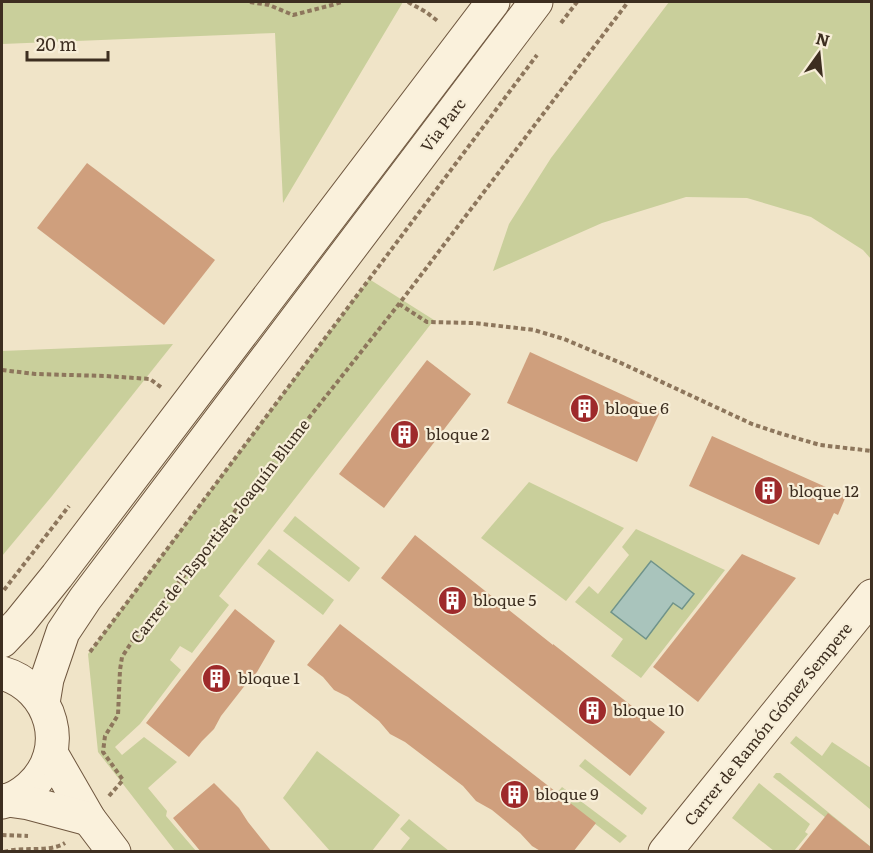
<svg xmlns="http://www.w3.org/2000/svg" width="873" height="853" font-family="Literata,serif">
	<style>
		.green { fill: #c9cf9b }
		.water { fill: #a9c4bc; stroke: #6f938a; stroke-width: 1.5 }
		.building { fill: #cf9f7d }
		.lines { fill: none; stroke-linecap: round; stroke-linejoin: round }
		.secondary-casing { stroke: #6f573f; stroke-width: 35 }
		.path { stroke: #8d765c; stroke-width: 4; stroke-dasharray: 4.5 3; stroke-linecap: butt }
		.secondary { stroke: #faf1dc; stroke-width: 33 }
		.labels { text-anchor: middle; stroke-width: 4.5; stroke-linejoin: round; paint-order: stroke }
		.street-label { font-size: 16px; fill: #3d2e20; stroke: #f7eed8 }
		.poi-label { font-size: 16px; fill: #3d2e20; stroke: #f7eed8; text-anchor: start }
	</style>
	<rect width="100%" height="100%" fill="#f0e4c8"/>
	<g class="green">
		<polygon points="2,2 403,2 283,203 275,33 2,44"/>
		<polygon points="669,2 871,2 871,259 863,250 811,217 747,198 686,197 602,223 493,271 509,224 551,158"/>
		<polygon points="369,279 434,320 219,596 229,605 192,653 180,646 170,660 181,670 140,724 115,747 122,755 144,737 177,762 148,788 167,811 166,816 196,851 175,851 98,752 88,654"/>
		<polygon points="173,344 52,496 2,556 2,351"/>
		<polygon points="529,482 624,528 566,601 481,538"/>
		<polygon points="295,516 360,568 349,582 283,531"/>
		<polygon points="636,529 725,570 641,678 611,656 623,639 575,602 589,586 598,594 629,555 622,547"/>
		<polygon points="269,549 334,600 323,615 257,564"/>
		<polygon points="796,736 822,756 832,742 871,768 871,810 790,743"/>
		<polygon points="317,751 400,815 372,851 330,851 283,798"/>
		<polygon points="585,759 647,808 642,815 579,766"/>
		<polygon points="776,773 780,773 871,847 871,851 869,851 773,777"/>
		<polygon points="759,783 810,824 805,832 808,834 794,851 774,851 732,818"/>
		<polygon points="562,787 627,836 620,843 556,794"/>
		<polygon points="409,819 449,851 399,852 410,838 400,829"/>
	</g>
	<polygon class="water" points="651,561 694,594 682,609 673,603 646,639 611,612"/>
	<g class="building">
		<polygon points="87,163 215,260 164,325 37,228"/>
		<polygon points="530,352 660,412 637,462 507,403"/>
		<polygon points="427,360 471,394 384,508 339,474"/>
		<polygon points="712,436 846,496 838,515 834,513 819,545 689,486"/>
		<polygon points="415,535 553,645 553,644 665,732 630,776 381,578"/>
		<polygon points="742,554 796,578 698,702 653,667"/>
		<polygon points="235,609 275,641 257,672 246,684 221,716 214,729 202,741 189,757 146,723"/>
		<polygon points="340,624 596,823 573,852 542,852 532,846 520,833 492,810 476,801 463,786 405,742 390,734 379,721 348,697 334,690 323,677 307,665"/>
		<polygon points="214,783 239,808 248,822 272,852 201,852 173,818"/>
		<polygon points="828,813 872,848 872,852 797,852"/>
	</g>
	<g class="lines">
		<defs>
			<g id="secondary">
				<polyline points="2,641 19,623 57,576 493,2"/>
				<path d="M2 673C52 687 71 750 30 787 22 794 12 800 2 802"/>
				<polyline points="43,703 47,679 63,632 85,599 536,2"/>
				<polyline points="51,753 89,819 114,852"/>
				<polyline points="8,800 29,803 89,819"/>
				<polyline points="665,852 872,596"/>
			</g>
		</defs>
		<use href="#secondary" class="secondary-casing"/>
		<g class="path">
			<polyline points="250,2 269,5 293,15 332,5 342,2"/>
			<polyline points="408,2 426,12 439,22"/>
			<polyline points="561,23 577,2"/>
			<polyline points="399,304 427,322 474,323 534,330 564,339 621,363 752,424 779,433 820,445 872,451"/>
			<polyline points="2,370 35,374 105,376 150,379 162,388"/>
			<polyline points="4,590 69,506"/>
			<polyline points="90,652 537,55"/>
			<polyline points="109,796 123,780 103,752 105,736 118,715 120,670 122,657 133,640 399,304 628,2"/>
			<polyline points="2,835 28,836"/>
			<path d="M4 852C23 846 49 853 65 843"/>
		</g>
		<use href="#secondary" class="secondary"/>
	</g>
	<defs>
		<symbol id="building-disc" viewBox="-11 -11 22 22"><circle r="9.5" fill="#9e2a2b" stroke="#f7eed8"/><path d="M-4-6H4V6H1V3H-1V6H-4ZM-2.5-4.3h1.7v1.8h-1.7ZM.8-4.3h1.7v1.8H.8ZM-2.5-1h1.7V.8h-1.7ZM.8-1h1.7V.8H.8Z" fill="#fff"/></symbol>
	</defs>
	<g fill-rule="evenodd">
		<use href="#building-disc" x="568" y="392" width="33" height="33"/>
		<use href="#building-disc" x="388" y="418" width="33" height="33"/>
		<use href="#building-disc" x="752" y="474" width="33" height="33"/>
		<use href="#building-disc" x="436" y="584" width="33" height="33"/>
		<use href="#building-disc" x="200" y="662" width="33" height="33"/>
		<use href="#building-disc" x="576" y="694" width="33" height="33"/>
		<use href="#building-disc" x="498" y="778" width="33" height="33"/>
	</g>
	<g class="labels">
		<g class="street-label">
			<text transform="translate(443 125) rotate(-53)" y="6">Via Parc</text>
			<text transform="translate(220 531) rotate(-52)" y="6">Carrer de l'Esportista Joaquín Blume</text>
			<text transform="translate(768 724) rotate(-51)" y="6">Carrer de Ramón Gómez Sempere</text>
		</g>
		<g class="poi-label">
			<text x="605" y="414">bloque 6</text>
			<text x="426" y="440">bloque 2</text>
			<text x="789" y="497">bloque 12</text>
			<text x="473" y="606">bloque 5</text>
			<text x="238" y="684">bloque 1</text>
			<text x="613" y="716">bloque 10</text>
			<text x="535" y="800">bloque 9</text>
		</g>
	</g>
	<rect width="873" height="853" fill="none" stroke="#3d2e20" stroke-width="6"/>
	<g transform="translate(819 54) rotate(15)" stroke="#f7eed8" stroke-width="4.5" paint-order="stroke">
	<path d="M0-4.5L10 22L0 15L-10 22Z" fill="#3d2e20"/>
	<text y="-9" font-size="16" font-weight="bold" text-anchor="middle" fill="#3d2e20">N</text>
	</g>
	<path d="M27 51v9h81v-9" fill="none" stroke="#3d2e20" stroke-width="3"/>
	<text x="36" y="51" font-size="18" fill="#3d2e20" stroke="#f7eed8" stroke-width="4.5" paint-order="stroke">20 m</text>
</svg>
